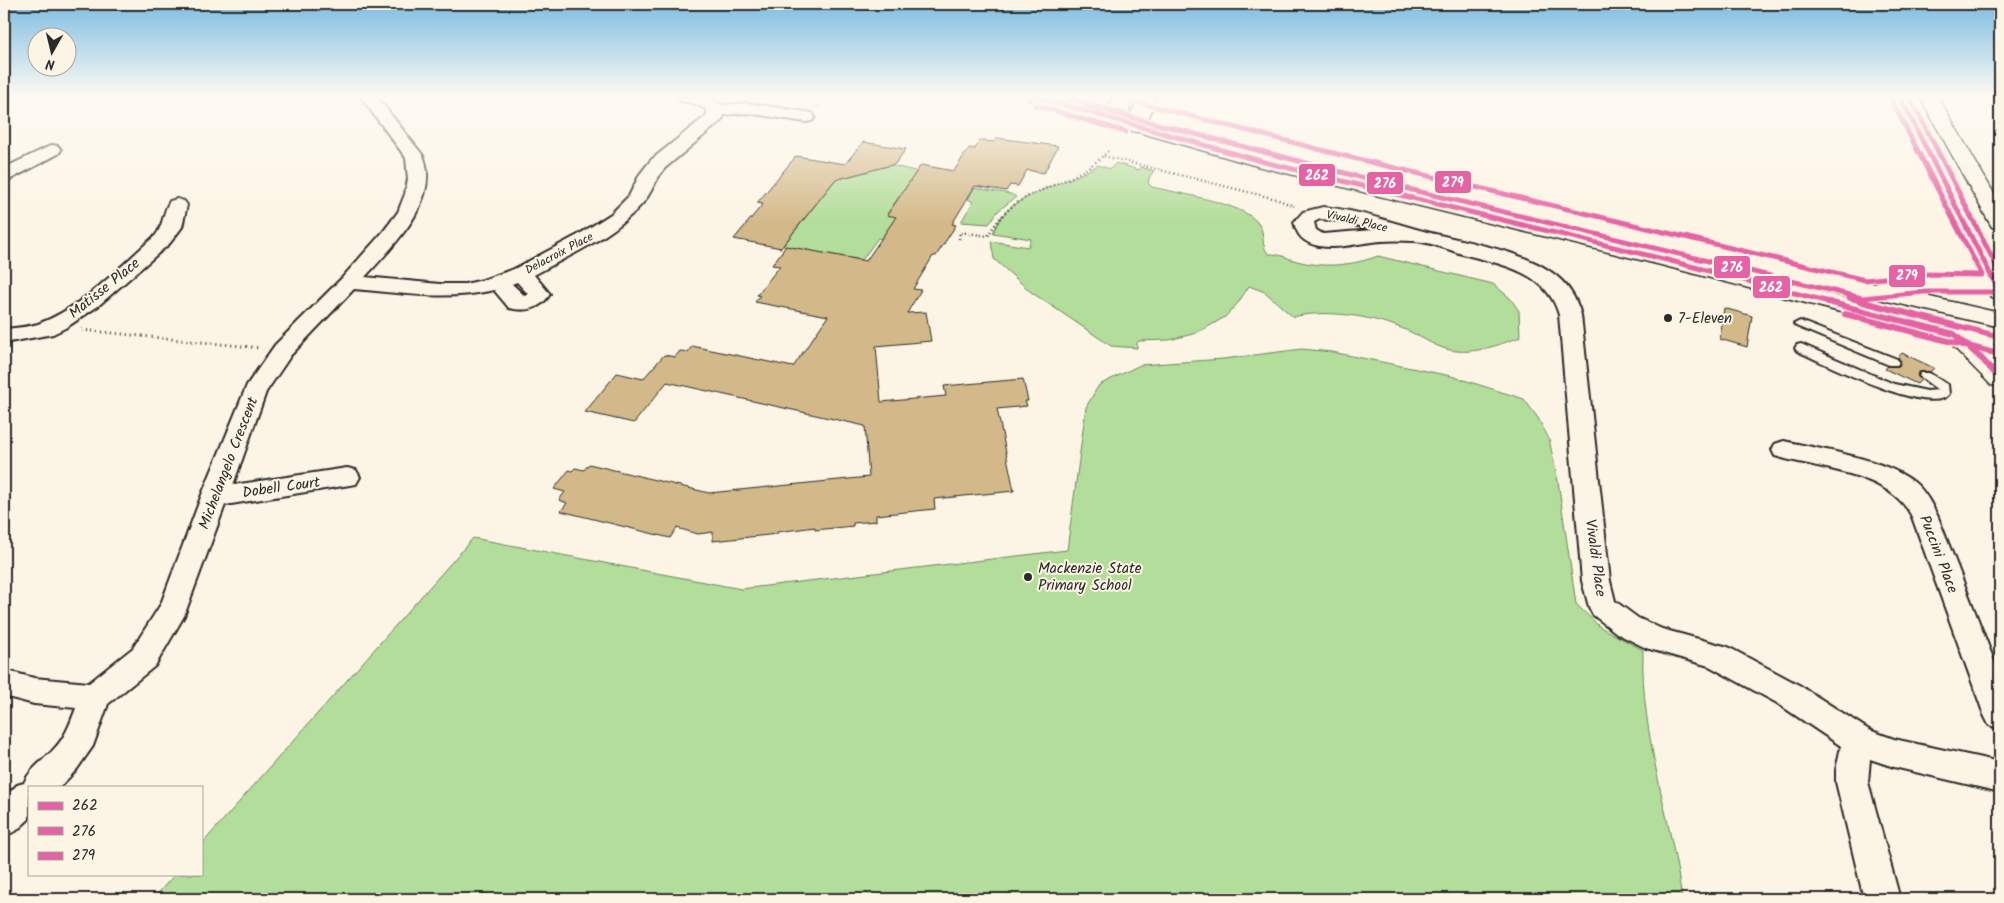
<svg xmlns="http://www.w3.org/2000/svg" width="2004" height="903" font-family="Kalam,sans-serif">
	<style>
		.green { fill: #b3dd9a; stroke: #6f8462 }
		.building { fill: #d3b989; stroke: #2b2b2b }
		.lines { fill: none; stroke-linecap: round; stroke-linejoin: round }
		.service-casing { stroke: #2b2b2b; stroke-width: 4 }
		.minor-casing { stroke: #2b2b2b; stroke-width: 4 }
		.tertiary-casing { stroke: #2b2b2b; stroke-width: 3 }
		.secondary-casing { stroke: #2b2b2b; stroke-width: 3 }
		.trunk-casing { stroke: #2b2b2b; stroke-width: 3 }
		.path-far1 { stroke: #2b2b2b; stroke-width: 2.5; stroke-dasharray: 1 3; stroke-linecap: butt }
		.path { stroke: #2b2b2b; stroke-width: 3; stroke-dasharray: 1 4; stroke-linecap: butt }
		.service { fill: #fcf5e5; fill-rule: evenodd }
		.minor { fill: #fcf5e5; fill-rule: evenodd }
		.tertiary { fill: #fcf5e5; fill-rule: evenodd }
		.secondary { fill: #fcf5e5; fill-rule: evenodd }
		.trunk { fill: #fcf5e5; fill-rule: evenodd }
		.bus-1-far1-casing { stroke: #fcf5e5; stroke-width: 8 }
		.bus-1-casing { stroke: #fcf5e5; stroke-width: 10 }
		.bus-2-far1-casing { stroke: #fcf5e5; stroke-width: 8 }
		.bus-2-casing { stroke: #fcf5e5; stroke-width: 10 }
		.bus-3-far1-casing { stroke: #fcf5e5; stroke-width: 8 }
		.bus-3-casing { stroke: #fcf5e5; stroke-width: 10 }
		.bus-1-far1 { stroke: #e463a4; stroke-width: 5 }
		.bus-1 { stroke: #e463a4; stroke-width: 6 }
		.bus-2-far1 { stroke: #e463a4; stroke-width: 5 }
		.bus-2 { stroke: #e463a4; stroke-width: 6 }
		.bus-3-far1 { stroke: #e463a4; stroke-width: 5 }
		.bus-3 { stroke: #e463a4; stroke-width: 6 }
		.poi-dot { fill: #2b2b2b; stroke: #fcf5e5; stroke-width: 2 }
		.labels { text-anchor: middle; stroke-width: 4; stroke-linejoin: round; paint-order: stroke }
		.far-street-label { font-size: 12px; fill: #2b2b2b; stroke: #fcf5e5 }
		.street-label { font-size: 15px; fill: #2b2b2b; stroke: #fcf5e5 }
		.poi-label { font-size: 15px; fill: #2b2b2b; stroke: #fcf5e5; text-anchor: start }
		.line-badge { stroke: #fcf5e5; stroke-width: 2 }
		.badge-label { font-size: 14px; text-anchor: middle; font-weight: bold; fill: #fff }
	</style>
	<rect width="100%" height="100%" fill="#fcf5e5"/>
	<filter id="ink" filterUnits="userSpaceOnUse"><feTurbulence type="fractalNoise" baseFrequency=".02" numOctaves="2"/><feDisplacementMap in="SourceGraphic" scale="10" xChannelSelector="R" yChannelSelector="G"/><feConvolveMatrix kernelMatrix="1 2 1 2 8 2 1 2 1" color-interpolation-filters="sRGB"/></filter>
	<g filter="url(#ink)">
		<g class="green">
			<path d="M1116 163 1139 170 1141 167 1154 171 1150 176 1148 183 1152 187C1177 193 1242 203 1257 222 1267 234 1259 241 1268 254 1280 253 1290 260 1301 262 1327 268 1354 265 1378 256L1493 284 1510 298 1519 311 1520 337C1498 345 1474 355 1450 350 1432 346 1418 334 1401 328 1370 316 1326 309 1293 317L1265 292 1249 286 1238 303 1225 317 1206 328 1193 334 1169 340 1139 341 1137 343V348L1111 346 1031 292 994 259 991 241 1028 247 1031 239 993 233C996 227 998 221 1002 216 1018 194 1073 181 1098 165L1110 169Z"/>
			<polygon points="890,165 915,171 917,174 958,200 903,191 887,214 898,217 883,239 878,238 862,260 783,246 835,180"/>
			<polygon points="974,188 1011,194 1016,197 998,211 989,224 961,222 973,202 968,199"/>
			<path d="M1302 349 1332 352 1451 376 1524 399 1538 418 1549 439 1558 481 1576 604 1600 627 1643 650C1640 735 1671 816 1682 899H153L175 874H201V845L473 538 741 589 1067 550 1086 407 1099 385 1140 365 1223 359Z"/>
		</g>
		<g class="building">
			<polygon points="997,138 1058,146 1044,173 1027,170 1018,186 1010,185 1006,191 975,186 952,224 956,225 936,256 933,256 913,289 921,290 907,313 926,312 931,341 876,346 881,402 946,396 944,386 1023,379 1028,401 1025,401 1027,406 997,409 1014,491 934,499 935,509 876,515 876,521 853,523 853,526 815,530 815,527 777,532 777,534 713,541 713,532 698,534 677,528 670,538 561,511 567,503 559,500 565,492 554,489 569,470 572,471 575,468 584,470 589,464 709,493 869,477 865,426 667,382 634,423 585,412 617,373 643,379 664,355 675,357 680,351 688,352 692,346 793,367 828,316 755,302 760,296 757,295 780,266 772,265 786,246 866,261 896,217 887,215 921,165 954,171 969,148 975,149 980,140 994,142"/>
			<polygon points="863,142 906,149 895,164 835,180 781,248 734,239 763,204 757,203 796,156 845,164"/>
			<polygon points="1724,308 1752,316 1747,347 1720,339"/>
			<polygon points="1902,353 1934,368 1930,372 1919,372 1917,376 1921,380 1917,384 1885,369 1888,366 1899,366 1901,361 1898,357"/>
		</g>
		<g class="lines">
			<defs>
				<g id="service">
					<polygon points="1800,321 1897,359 1899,362 1897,365 1889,365 1796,326 1794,324"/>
					<path d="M1801 344 1894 384 1927 391 1938 390 1919 376 1921 373H1929L1948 385 1949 394C1931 418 1820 361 1797 351L1795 348 1797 345Z"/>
				</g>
				<g id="minor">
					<path d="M361 97H377C389 112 401 127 413 143 416 147 422 153 424 158 440 202 391 248 365 277L440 284H465L483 280 514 269 578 235 611 214 629 196 640 174 651 160 707 115V110L697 104 681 101 679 97H708L722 105 746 103 806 112 812 113 815 117 812 121 806 122 746 113 724 115 721 121 665 168C655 179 652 193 642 204 614 236 572 254 534 275L550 294C541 309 526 312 509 308L494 290C448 301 401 293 354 289L291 355 266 392 233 485 347 468 356 470 360 477 356 484 225 505 184 616 155 666 108 704 93 746 77 769 60 787H29V819L16 831 4 836V798L17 785 24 783C29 770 43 761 53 750 65 738 70 724 76 708L34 704 4 696V670L34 678 89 683 133 648 161 604 201 497 247 385 275 345 342 278 383 232 398 212 405 194 408 179 406 158ZM517 282 528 294 525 296 512 284Z"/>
					<polygon points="52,145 58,146 61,150 58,154 11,179 4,181 4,168"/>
					<path d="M177 199 184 201 187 205 182 227 170 243 98 306 67 327 53 334 4 343V329C15 328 28 327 38 324 84 307 120 266 156 235 164 224 163 211 170 201Z"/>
					<path d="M1323 207C1358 210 1393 223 1427 232 1463 241 1522 251 1551 272 1566 282 1576 297 1581 315L1610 581 1615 601 1638 618 1662 629 1728 647 1799 685 1869 730 1894 739 2000 762V792L1894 767 1870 759 1868 782 1900 899H1864L1836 782V770L1841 746 1777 703 1709 666 1646 648 1618 634 1593 615 1589 607 1582 581 1559 315C1547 271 1500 264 1462 254 1447 249 1430 242 1414 241 1398 240 1380 240 1365 243 1350 245 1334 249 1319 246 1304 243 1297 236 1294 222L1303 212ZM1320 219 1340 221 1373 230 1323 234 1316 230 1314 222Z"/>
					<path d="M1784 441C1822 450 1883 458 1914 482 1925 491 1932 505 1938 517L2000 676V729L1989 725 1984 715 1912 517C1891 472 1817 469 1775 456L1772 450 1775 444Z"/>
				</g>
				<g id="tertiary">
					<polygon points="1891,97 1909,97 2000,271 2000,300 1992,298 1988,293"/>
					<polygon points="1920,97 1938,97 2000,204 2000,228 1992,227 1989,222"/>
				</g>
				<g id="secondary">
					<polygon points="1112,97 1130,97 1128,121 1125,125 1118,127 1111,125 1108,121"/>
					<polygon points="1138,97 1156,97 1146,126 1143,130 1136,132 1129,130 1126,126"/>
				</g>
				<g id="trunk">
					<polygon points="1028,97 1056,97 1270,157 1667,253 2000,338 2000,354 1988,351 2000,363 2000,387 1991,385 1947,340 1661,265 1257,166 1030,101"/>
					<path d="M1748 255 1875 284C1887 274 1983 274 2000 278V290L1996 291 1924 290 1908 292 2000 313V327L1740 267 1737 262 1740 257Z"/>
				</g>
			</defs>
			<use href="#service" class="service-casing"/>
			<use href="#minor" class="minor-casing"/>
			<use href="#tertiary" class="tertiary-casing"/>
			<use href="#secondary" class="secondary-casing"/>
			<use href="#trunk" class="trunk-casing"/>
			<g class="path-far1">
				<polyline points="818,107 827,97"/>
				<polyline points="1104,156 1276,199 1294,206"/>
				<path d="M959 239 960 232 988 236C1011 194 1041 194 1079 173 1091 167 1101 158 1110 149"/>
			</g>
			<polyline class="path" points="82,330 260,348"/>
			<use href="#service" class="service"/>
			<use href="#minor" class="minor"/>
			<use href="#tertiary" class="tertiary"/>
			<use href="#secondary" class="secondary"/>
			<use href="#trunk" class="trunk"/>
			<defs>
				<g id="bus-1-far1">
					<polyline points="1037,97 1264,162 1667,260 1833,303"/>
					<polyline points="1900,97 2000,293"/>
				</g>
				<polyline id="bus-1" points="1828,302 1954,334 1982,359 2000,379"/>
				<g id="bus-2-far1">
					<polyline points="1910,97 2000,273"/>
					<polyline points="1035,105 1126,132"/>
					<polyline points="1085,105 1375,181 1862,298 1924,292 2000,292"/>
				</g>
				<polyline id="bus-2" points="1845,314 1998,354"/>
				<g id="bus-3-far1">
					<polyline points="1066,97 1130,116"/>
					<polyline points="1118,97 1341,155 1865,280 1923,274 1982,275 1892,101"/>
					<polyline points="1849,298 1868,303"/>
				</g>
				<polyline id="bus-3" points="1863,302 2000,337"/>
			</defs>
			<use href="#bus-1-far1" class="bus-1-far1-casing"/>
			<use href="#bus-1" class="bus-1-casing"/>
			<use href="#bus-2-far1" class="bus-2-far1-casing"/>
			<use href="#bus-2" class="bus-2-casing"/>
			<use href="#bus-3-far1" class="bus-3-far1-casing"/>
			<use href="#bus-3" class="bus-3-casing"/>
			<use href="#bus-1-far1" class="bus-1-far1"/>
			<use href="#bus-1" class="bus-1"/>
			<use href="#bus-2-far1" class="bus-2-far1"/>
			<use href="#bus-2" class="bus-2"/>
			<use href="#bus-3-far1" class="bus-3-far1"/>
			<use href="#bus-3" class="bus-3"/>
		</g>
	</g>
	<linearGradient id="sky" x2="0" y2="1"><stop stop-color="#7cbce2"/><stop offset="0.43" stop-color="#fefaf3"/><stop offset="1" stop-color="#fefaf3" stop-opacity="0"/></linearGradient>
	<rect width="2004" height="223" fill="url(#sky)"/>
	<g class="poi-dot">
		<circle cx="1668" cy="318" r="5"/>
		<circle cx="1028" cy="577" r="5"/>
	</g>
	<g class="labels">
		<g class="far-street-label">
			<text transform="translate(1357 221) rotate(13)" y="4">Vivaldi Place</text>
			<text transform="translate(559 253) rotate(-28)" y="4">Delacroix Place</text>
		</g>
		<g class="street-label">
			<text transform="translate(104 288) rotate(-39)" y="5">Matisse Place</text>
			<text transform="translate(228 463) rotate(-69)" y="5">Michelangelo Crescent</text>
			<text transform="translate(281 487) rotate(-8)" y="5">Dobell Court</text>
			<text transform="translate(1939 554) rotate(69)" y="5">Puccini Place</text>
			<text transform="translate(1596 558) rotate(82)" y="5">Vivaldi Place</text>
		</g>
		<g class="poi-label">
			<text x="1678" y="323">7-Eleven</text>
			<text x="1038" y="573">Mackenzie State<tspan x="1038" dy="17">Primary School</tspan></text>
		</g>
	</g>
	<g class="line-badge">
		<rect x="1298" y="163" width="38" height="24" rx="5" fill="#e463a4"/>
		<rect x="1434" y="170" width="38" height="24" rx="5" fill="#e463a4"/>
		<rect x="1366" y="171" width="38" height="24" rx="5" fill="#e463a4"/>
		<rect x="1713" y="255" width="38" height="24" rx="5" fill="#e463a4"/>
		<rect x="1888" y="264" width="38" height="24" rx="5" fill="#e463a4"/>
		<rect x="1752" y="275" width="39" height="24" rx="5" fill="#e463a4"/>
	</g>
	<g class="badge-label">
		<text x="1317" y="180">262</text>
		<text x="1453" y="187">279</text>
		<text x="1385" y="188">276</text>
		<text x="1732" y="272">276</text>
		<text x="1907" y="280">279</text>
		<text x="1771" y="292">262</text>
	</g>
	<rect width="2004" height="903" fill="none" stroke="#fcf5e5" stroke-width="20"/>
	<rect x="10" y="10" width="1984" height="883" fill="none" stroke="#2b2b2b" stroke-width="2" filter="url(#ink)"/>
	<rect x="28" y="786" width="175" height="90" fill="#fcf5e5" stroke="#a8a49b"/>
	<rect x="38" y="802" width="25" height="8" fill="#e463a4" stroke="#a8a49b"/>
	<text x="72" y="810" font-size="15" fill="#2b2b2b">262</text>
	<rect x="38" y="827" width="25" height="8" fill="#e463a4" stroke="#a8a49b"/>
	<text x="72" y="836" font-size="15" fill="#2b2b2b">276</text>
	<rect x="38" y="852" width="25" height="8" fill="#e463a4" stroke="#a8a49b"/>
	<text x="72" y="860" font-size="15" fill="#2b2b2b">279</text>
	<g transform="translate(52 52) rotate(188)"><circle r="24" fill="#fcf5e5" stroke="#a8a49b"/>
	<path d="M0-4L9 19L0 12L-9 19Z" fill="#2b2b2b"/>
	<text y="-8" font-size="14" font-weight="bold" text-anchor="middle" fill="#2b2b2b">N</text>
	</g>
</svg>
